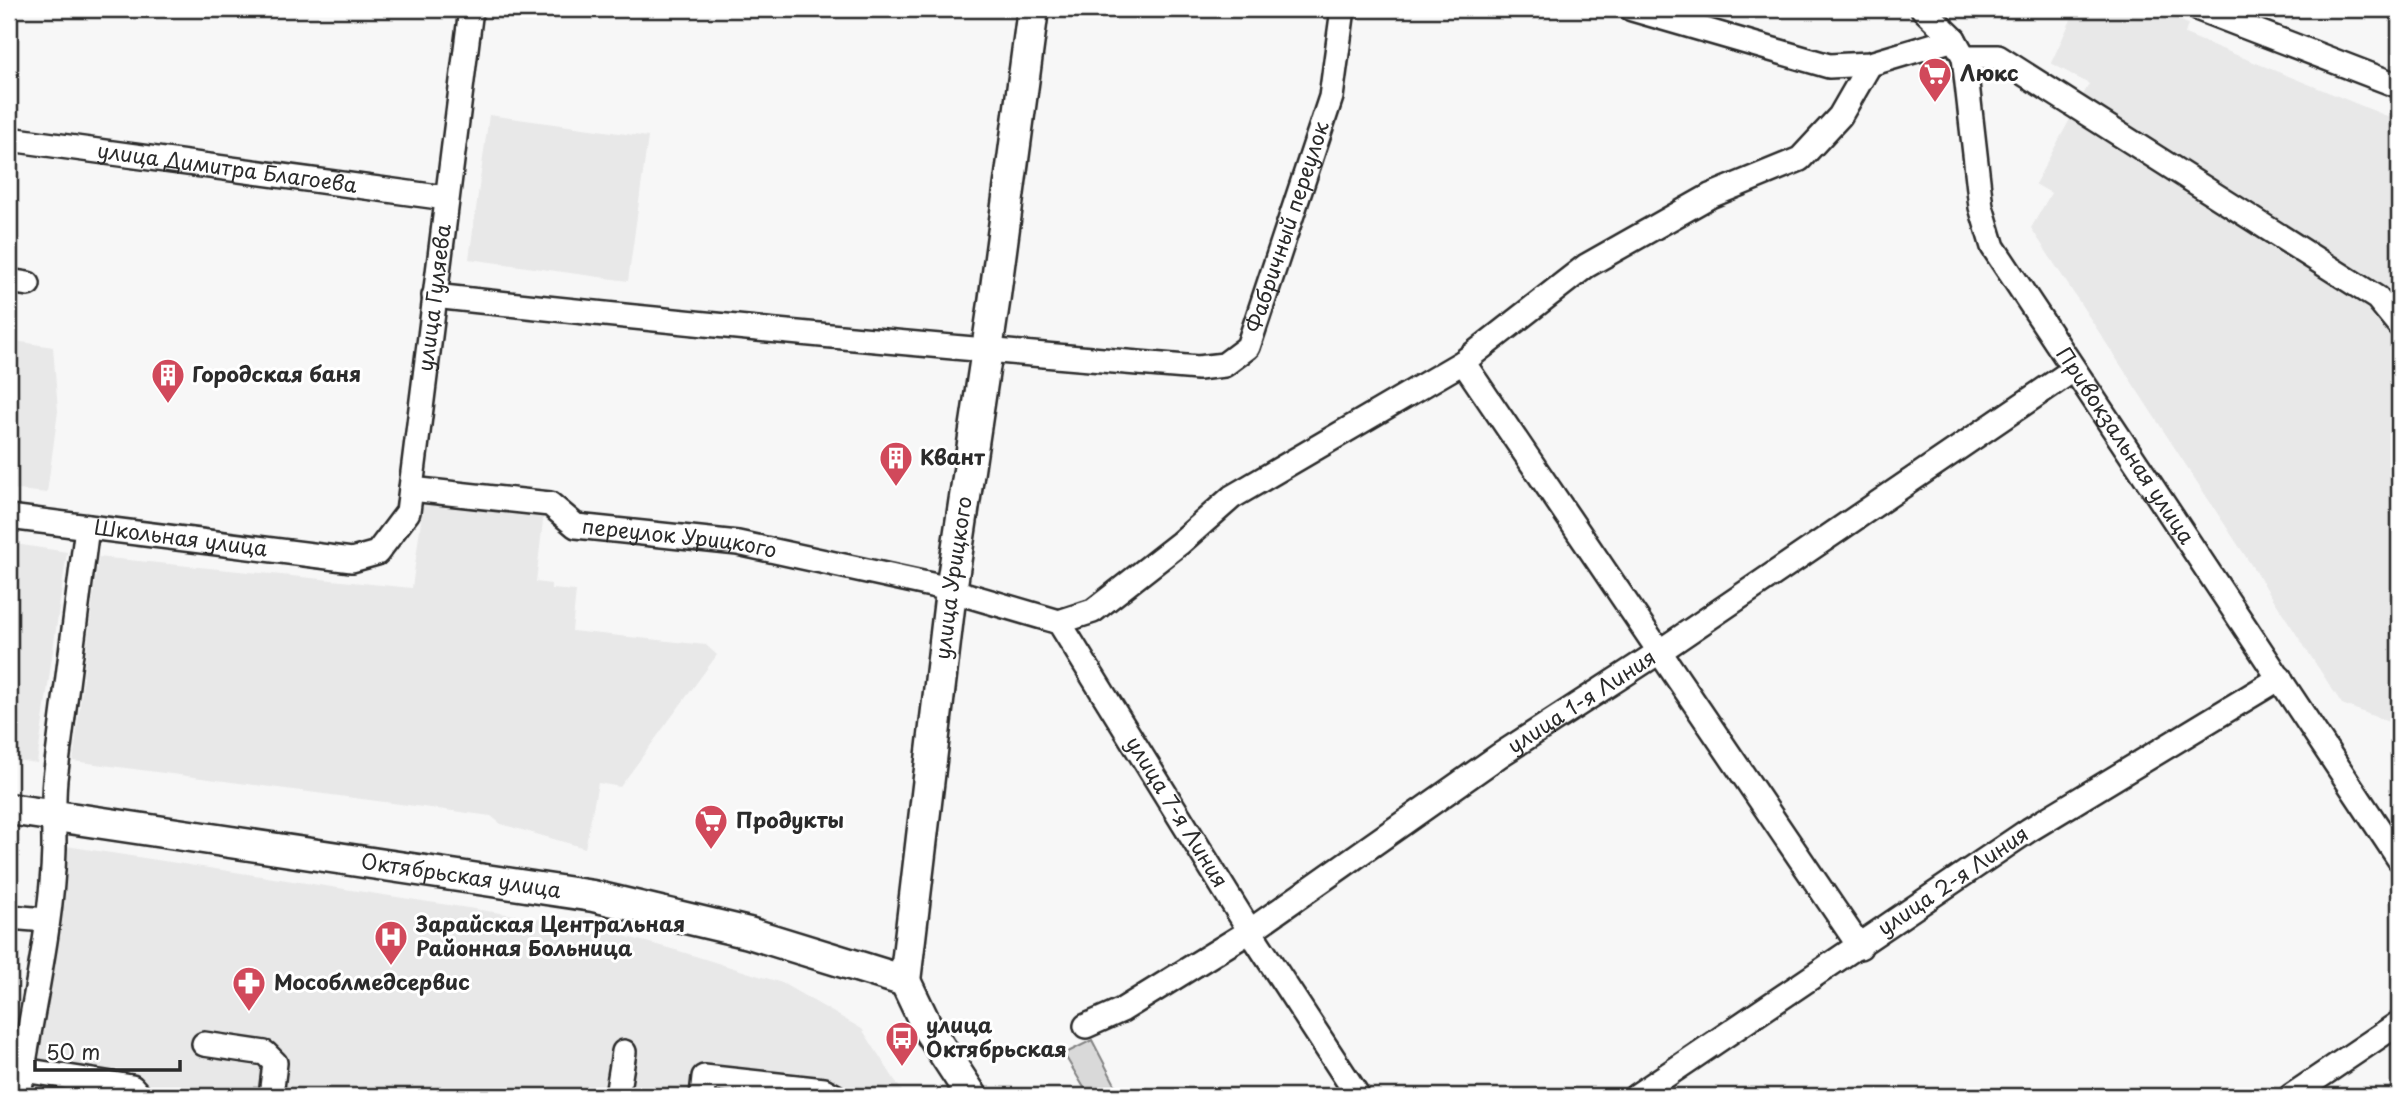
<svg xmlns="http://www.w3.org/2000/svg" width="2408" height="1105" font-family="'Playpen Sans',sans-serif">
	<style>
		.built { fill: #e8e8e8 }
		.green { fill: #d9d9d9; stroke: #828282; stroke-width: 2 }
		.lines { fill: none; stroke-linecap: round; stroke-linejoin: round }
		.minor-casing { stroke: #2b2b2b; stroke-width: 28 }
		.major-casing { stroke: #2b2b2b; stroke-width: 35 }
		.minor { stroke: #fff; stroke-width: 23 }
		.major { stroke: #fff; stroke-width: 30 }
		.labels { text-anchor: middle; stroke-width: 6; stroke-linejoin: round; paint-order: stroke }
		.poi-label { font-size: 21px; font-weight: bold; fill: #2b2b2b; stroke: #fff; text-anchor: start }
		.street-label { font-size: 21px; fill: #2b2b2b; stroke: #fff }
	</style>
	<rect width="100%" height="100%" fill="#f7f7f7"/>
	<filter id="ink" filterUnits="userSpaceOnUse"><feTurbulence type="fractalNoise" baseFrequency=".0143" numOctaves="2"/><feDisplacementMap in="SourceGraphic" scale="14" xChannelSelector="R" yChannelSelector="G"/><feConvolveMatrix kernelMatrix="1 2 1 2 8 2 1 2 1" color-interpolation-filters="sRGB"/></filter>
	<g filter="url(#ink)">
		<g class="built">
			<polygon points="2076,9 2156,9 2188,24 2185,34 2399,121 2399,726 2342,704 2031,228 2051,193 2035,184 2089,84 2051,63"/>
			<polygon points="489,115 648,137 628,281 469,259"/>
			<polygon points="9,340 53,347 58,411 47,493 9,489"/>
			<polygon points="424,498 544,512 536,582 551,584 551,589 576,591 572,631 706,645 717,655 620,787 598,783 585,848 501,824 491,816 73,761 98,557 412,588"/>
			<polygon points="9,543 67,552 37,763 9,759"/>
			<polygon points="66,846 591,927 679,951 782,983 862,1029 905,1096 35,1096"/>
		</g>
		<polygon class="green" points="1092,1040 1121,1096 1089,1096 1064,1054"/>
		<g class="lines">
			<defs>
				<g id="minor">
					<polyline points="1632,9 1829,66 1870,64 1954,39"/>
					<path id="s1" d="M1923 9 1954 39 1964 57 1981 207 1993 247 2399 859"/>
					<polyline points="2199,9 2399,86"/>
					<polyline points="1964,57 1998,57 2377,298 2399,325"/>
					<path id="s2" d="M9 139 446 198"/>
					<polyline points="9,281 28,284"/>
					<path id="s3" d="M434 296C689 324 943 347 1198 368L1224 365 1248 347 1331 97 1343 9"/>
					<polyline points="1463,362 1860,947"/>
					<path id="s4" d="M411 489 550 504 576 526 738 543 936 586 1059 622 1250 931 1358 1096"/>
					<path id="s5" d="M9 517 352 560 377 553 408 512 471 9"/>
					<polyline points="1059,622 1093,611 1180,543 1232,497 1463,362 1586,266 1710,196 1800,159 1840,116 1870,64"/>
					<polyline points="9,917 46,920"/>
					<path id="s6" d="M1086 1026 1122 1010 1250 931 1500 755 1659 652 2073 370"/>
					<polyline points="204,1044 265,1053 275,1063 271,1096"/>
					<polyline points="23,1070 132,1087 140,1096"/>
					<path d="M19 1096C30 1014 52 931 54 848 54 824 53 802 55 779L87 527"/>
					<polyline points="617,1096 624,1052"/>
					<polyline points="702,1096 704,1077 824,1090 835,1096"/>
					<path id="s7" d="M1636 1096 2029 830 2280 678"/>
					<polyline points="2291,1096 2399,1023"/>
				</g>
				<g id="major">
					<path id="s8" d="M9 809 593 896 749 933 905 981"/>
					<path id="s9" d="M905 981 951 591 994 303 1033 9"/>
					<polyline points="905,981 928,1029 972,1096"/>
				</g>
			</defs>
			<use href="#minor" class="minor-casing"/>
			<use href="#major" class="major-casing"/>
			<use href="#minor" class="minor"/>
			<use href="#major" class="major"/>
		</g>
	</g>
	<defs>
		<symbol id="supermarket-pin" viewBox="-11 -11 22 30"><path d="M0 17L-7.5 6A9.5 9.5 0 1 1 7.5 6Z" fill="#d1495b" stroke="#fff"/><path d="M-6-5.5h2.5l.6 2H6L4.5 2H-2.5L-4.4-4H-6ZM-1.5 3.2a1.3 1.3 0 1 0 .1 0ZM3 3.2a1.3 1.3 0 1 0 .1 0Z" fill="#fff"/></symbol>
		<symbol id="building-pin" viewBox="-11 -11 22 30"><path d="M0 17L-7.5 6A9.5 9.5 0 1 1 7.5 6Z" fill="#d1495b" stroke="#fff"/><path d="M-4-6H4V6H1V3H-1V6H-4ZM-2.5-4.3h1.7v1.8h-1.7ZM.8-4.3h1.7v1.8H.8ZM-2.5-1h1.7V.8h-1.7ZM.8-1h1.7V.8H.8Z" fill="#fff"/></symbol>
		<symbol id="hospital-pin" viewBox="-11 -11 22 30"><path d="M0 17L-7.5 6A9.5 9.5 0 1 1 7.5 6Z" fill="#d1495b" stroke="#fff"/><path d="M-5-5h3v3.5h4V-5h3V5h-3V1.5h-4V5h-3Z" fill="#fff"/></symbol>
		<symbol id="pharmacy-pin" viewBox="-11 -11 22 30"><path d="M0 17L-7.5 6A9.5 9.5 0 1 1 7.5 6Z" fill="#d1495b" stroke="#fff"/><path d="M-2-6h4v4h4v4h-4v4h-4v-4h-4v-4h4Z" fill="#fff"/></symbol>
		<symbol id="bus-pin" viewBox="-11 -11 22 30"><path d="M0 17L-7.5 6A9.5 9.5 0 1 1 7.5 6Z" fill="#d1495b" stroke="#fff"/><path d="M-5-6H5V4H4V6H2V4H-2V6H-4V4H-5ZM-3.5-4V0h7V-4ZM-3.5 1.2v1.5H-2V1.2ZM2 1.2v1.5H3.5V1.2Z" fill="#fff"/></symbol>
	</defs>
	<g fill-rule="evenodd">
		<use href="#supermarket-pin" x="1916" y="55" width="38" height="52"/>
		<use href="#building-pin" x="149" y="356" width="38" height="52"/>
		<use href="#building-pin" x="877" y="439" width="38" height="52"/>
		<use href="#supermarket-pin" x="692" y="802" width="38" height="52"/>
		<use href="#hospital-pin" x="372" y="918" width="38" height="52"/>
		<use href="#pharmacy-pin" x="230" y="964" width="38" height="52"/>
		<use href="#bus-pin" x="883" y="1019" width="38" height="52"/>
	</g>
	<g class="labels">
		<g class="poi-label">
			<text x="1960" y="81">Люкс</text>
			<text x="192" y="382">Городская баня</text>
			<text x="920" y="465">Квант</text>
			<text x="736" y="828">Продукты</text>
			<text x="416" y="932">Зарайская Центральная<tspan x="416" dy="24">Районная Больница</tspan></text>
			<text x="274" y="990">Мособлмедсервис</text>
			<text x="926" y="1033">улица<tspan x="926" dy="24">Октябрьская</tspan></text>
		</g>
		<g class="street-label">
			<text dy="7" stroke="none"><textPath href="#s2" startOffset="220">улица Димитра Благоева</textPath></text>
			<text dy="7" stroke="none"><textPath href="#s3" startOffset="950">Фабричный переулок</textPath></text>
			<text dy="7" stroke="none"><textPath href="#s5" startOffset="639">улица Гуляева</textPath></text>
			<text dy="7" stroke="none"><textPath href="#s1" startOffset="495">Привокзальная улица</textPath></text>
			<text dy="7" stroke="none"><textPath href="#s4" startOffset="278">переулок Урицкого</textPath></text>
			<text dy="7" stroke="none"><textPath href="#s5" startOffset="173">Школьная улица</textPath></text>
			<text dy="7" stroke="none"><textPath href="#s9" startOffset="406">улица Урицкого</textPath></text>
			<text dy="7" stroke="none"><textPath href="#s6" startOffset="593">улица 1-я Линия</textPath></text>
			<text dy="7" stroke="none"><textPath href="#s4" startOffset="891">улица 7-я Линия</textPath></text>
			<text dy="7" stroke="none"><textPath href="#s8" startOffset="457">Октябрьская улица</textPath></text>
			<text dy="7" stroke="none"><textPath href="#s7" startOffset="383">улица 2-я Линия</textPath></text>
		</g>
	</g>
	<rect width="2408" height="1105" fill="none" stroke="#fff" stroke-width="35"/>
	<rect x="18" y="18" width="2373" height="1070" fill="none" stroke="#2b2b2b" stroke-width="2.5" filter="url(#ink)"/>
	<path d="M35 1060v10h145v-10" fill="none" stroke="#2b2b2b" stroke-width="3.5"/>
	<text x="46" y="1060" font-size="21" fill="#2b2b2b" stroke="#ffffff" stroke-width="5" paint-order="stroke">50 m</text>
</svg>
